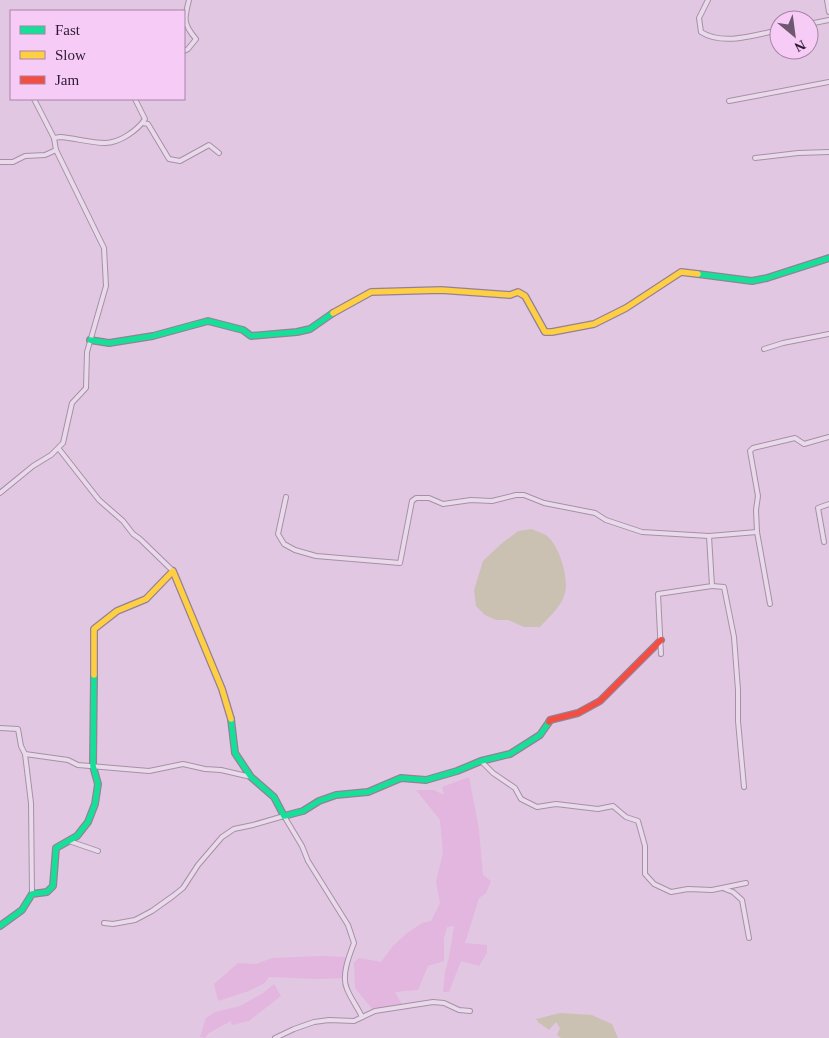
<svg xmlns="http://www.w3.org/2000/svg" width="829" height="1038" font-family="'Times New Roman',serif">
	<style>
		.farmland { fill: #e3b6df }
		.water { fill: #cac1b3 }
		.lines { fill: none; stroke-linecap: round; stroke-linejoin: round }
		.street-casing { stroke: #a591a7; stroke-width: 6 }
		.fast-casing { stroke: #948196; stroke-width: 8 }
		.slow-casing { stroke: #948196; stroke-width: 8 }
		.jam-casing { stroke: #948196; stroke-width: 8 }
		.street { stroke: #ead9ea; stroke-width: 4 }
		.fast { stroke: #16e098; stroke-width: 5.5 }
		.slow { stroke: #ffcf43; stroke-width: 5.5 }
		.jam { stroke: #f24e42; stroke-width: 5.5 }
	</style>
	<rect width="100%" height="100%" fill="#e2c7e2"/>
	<g class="farmland">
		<polygon points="469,777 479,829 483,875 491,881 486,893 479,898 465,943 487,945 487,953 479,966 461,961 449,992 443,992 445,972 449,957 454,926 447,927 444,938 444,961 428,966 418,990 395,992 403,1006 375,1012 355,988 354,962 359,958 381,962 393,946 407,933 422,923 431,921 440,903 436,881 443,853 440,820 416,790 434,790 444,795 442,787"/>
		<polygon points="322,956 345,957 345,978 319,979 269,977 265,983 249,991 218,1001 214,984 238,963 256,964 272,958"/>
		<polygon points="274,984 281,996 249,1021 232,1025 231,1021 209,1033 205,1038 200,1037 206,1018 215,1012 240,1006 263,993"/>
	</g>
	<g class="water">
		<path d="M532 529C536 531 542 533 546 535 559 544 569 578 565 593 562 606 549 617 540 627H524L508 620H496L485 615 476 606 474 590 483 561 501 544 518 531Z"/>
		<polygon points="560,1013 592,1015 612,1024 618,1038 561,1038 557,1035 560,1028 556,1022 549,1030 538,1022 536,1019"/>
	</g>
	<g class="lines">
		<defs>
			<g id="street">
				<path d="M708 0 699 18 701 32C723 46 755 35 779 30"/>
				<polyline points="827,0 829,12"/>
				<polyline points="809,24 829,20"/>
				<path d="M184 51 188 49 196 39C183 24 184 19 189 0"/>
				<polyline points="34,99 54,138 56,150"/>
				<polyline points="729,101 829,82"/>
				<polyline points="143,123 148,124 169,159 180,161 209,145 219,153"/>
				<path d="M54 138 60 137C75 138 90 143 105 143 119 143 137 131 145 119L135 99"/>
				<polyline points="755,158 798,153 829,152"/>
				<polyline points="0,162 13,162 25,156 45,155 56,150 104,248 106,286 87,352 86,388 72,403 63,443 51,455 33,466 0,493"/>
				<polyline points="764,349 783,343 829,334"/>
				<polyline points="59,449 99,500 123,521 133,534 140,539 173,571"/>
				<polyline points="286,497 278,534 284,544 295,550 316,556 400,563 412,501 416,498 429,498 443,504 471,500 492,501 516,495 524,495 544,503 595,513 606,520 642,532 709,536"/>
				<polyline points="824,542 818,508 829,504"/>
				<polyline points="712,586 724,587 734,637 738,690 738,721 744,787"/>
				<polyline points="770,604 757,532 756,510 758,496 750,451 753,448 795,438 804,444 829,437"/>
				<polyline points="661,654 658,594 712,586 709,536 757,532"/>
				<polyline points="0,728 18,729 21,746 25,754 68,760 78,765 149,771 183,764 205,769 221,770 251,777"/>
				<polyline points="25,754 31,803 32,894"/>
				<polyline points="481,761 493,773 515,788 521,799 537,807 556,804 598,809 613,806 626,817 638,821 645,846 645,874 654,884 671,892 688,889 712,890 746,883"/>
				<polyline points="69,841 98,851"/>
				<polyline points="725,889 733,892 742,900 749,938"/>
				<path d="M104 923 113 924 135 920 152 911 173 896 183 888 198 865 222 837 234 829 253 825 284 816 302 846 308 861 348 925 354 943C349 956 341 976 347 989 351 999 358 1008 362 1017"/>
				<polyline points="275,1038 294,1029 314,1022 329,1020 354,1021 375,1011 433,1002 444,1003 459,1010 470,1011"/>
			</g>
			<g id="fast">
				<polyline points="698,274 752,281 767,278 829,258"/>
				<polyline points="90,340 109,343 153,336 208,321 243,330 251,336 297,332 310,329 333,313"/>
				<polyline points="231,719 235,753 251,777 274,797 284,816 303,811 319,801 336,795 368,792 401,778 426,780 457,771 481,761 510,754 540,735 549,722"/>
				<polyline points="0,926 22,910 32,894 47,892 53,886 56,848 77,836 88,822 95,804 98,784 93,766 94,675"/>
			</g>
			<g id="slow">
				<polyline points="333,313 371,292 441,290 510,295 518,292 525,296 545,332 552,332 594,324 626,308 681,272 698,274"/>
				<polyline points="94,675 94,629 117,611 146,599 173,571 222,689 231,719"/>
			</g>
			<polyline id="jam" points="549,722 550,720 578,713 600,701 661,640"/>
		</defs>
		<use href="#street" class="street-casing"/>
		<use href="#fast" class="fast-casing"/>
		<use href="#slow" class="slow-casing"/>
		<use href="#jam" class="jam-casing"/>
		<use href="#street" class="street"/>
		<use href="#fast" class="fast"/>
		<use href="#slow" class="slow"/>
		<use href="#jam" class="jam"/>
	</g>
	<rect x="10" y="10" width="175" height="90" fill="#f6cbf5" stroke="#a684a8"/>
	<rect x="20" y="26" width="25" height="8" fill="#16e098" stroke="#a684a8"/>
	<text x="55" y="35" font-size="15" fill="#2e1a34">Fast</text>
	<rect x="20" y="51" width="25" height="8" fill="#ffcf43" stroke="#a684a8"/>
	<text x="55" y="60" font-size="15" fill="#2e1a34">Slow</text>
	<rect x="20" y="76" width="25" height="8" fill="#f24e42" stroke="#a684a8"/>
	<text x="55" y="85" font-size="15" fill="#2e1a34">Jam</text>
	<g transform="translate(794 35) rotate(151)"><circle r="24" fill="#f6cbf5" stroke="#a684a8"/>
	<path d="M0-4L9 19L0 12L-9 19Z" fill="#6d5771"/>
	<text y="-8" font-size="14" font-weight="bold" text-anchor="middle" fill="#2e1a34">N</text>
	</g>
</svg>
